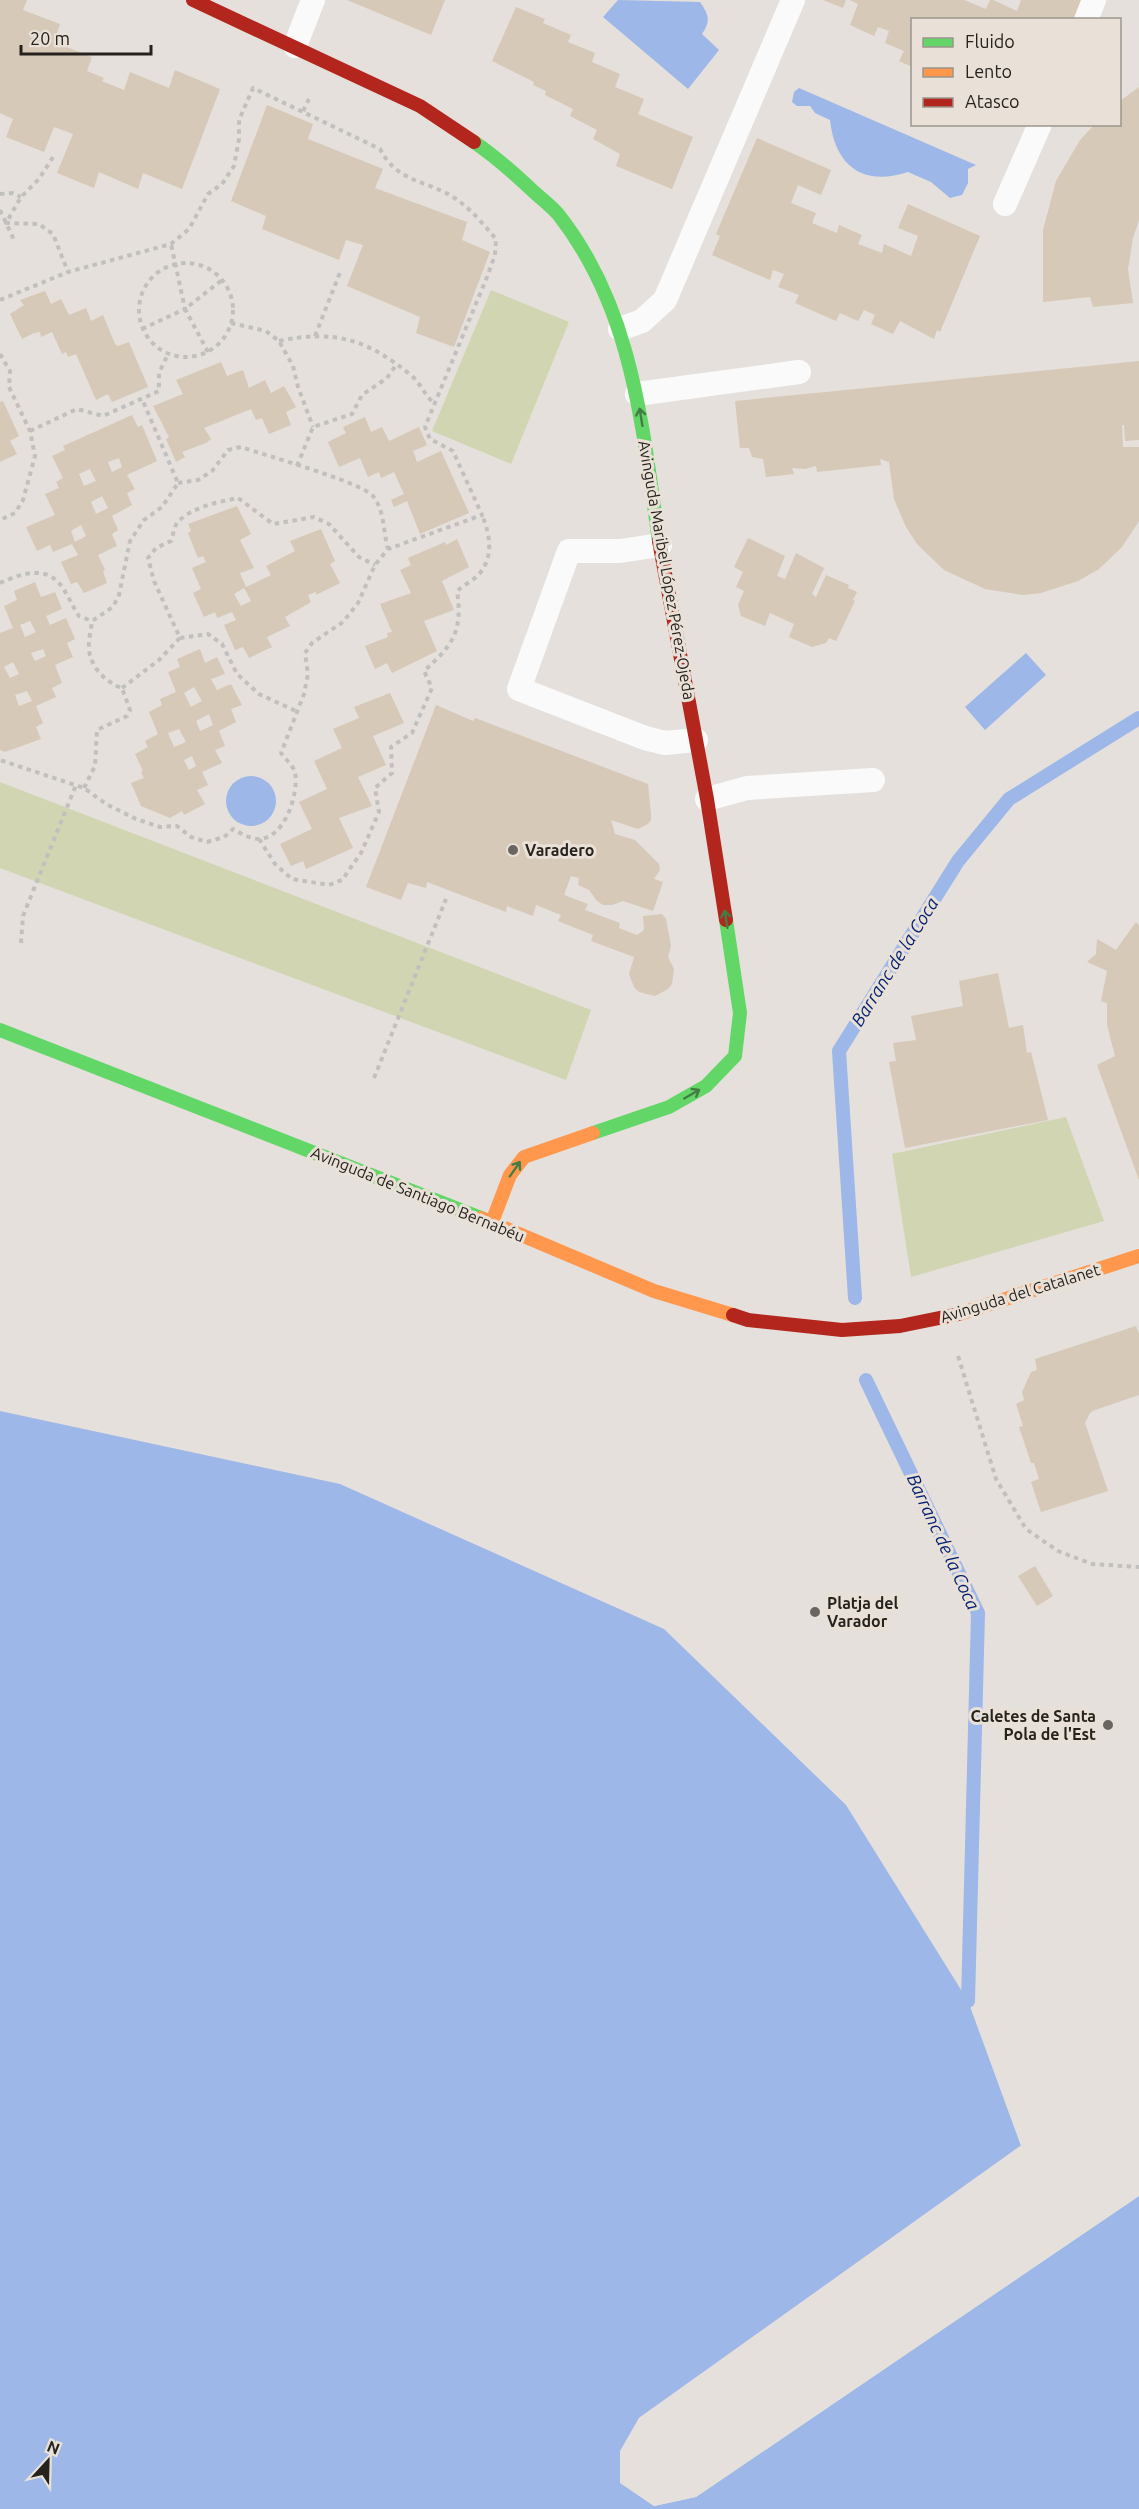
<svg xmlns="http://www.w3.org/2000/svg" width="1139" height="2509" font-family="Ubuntu,sans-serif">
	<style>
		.green { fill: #d1d5b2 }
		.water { fill: #9db7e9 }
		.pier { fill: #e5e0db }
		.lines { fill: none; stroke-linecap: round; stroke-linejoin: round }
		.stream { stroke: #9db7e9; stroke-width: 14 }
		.building { fill: #d6c9b7; fill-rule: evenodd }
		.path { stroke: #c1c0be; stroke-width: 4; stroke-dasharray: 4.5 4.5; stroke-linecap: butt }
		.lane { stroke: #fbfafa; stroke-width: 24 }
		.fast { stroke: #63d668; stroke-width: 14 }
		.slow { stroke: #ff974d; stroke-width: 14 }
		.jam { stroke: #b3261e; stroke-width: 14 }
		.oneway { stroke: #447c44 }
		.poi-dot { fill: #696561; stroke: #e9e1d7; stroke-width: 2 }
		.labels { text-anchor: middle; stroke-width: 6; stroke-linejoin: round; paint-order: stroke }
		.street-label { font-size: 16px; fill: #26231f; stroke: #e9e1d7 }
		.poi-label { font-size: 16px; font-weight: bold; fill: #26231f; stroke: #e9e1d7; text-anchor: start }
		.water-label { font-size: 18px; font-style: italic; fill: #001f72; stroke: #e9e1d7 }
	</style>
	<rect width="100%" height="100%" fill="#e5e0db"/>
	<g class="green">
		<polygon points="491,290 569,322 511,464 432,431"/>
		<polygon points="0,782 591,1010 566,1080 0,868"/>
		<polygon points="1066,1117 1104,1221 911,1277 892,1154"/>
	</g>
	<g class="water">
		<path d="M618 0 700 2C709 15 711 21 702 34L719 50 688 89 603 17Z"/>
		<path d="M799 88 976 165 968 169V183L962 195 950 198 931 182 908 172C863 187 835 166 830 120L815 113 810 106H797L792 102 794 92Z"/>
		<polygon points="1026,653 1046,675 985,730 965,707"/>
		<circle cx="251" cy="801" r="25"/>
		<polygon points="0,1411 340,1484 664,1629 846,1805 968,2001 1021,2146 639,2418 621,2451 621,2483 654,2506 696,2497 1139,2196 1139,2509 0,2509"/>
	</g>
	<polygon class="pier" points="1023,2144 1022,2148 641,2420 623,2451 623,2481 655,2503 695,2495 1139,2193 1139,2196 696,2497 654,2506 620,2483 620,2451 639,2418"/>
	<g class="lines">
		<g class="stream">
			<polyline points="855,1298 839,1051 958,861 1009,799 1139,718"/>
			<polyline points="866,1380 978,1613 968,2001"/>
		</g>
	</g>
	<g class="building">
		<polygon points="0,0 27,0 23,10 60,24 54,42 92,57 87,71 104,78 102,81 124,90 130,72 169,88 175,70 220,89 182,189 143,173 138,189 99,172 94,188 57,173 73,134 54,127 44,152 6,137 13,119 0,113"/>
		<polygon points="347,0 445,0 431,35"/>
		<polygon points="823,0 846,0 843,8"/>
		<polygon points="850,0 964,0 986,9 990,0 993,0 1017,11 1021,0 1081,0 1074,20 912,20 912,67 899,61 904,51 885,43 889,31 878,27 874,36 850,25 858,4"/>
		<polygon points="516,7 545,19 543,23 571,35 568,42 595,53 592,62 620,74 615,87 644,99 638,114 693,137 672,189 616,166 620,154 593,139 597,130 570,116 573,109 545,95 546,91 533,85 534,82 492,61"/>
		<polygon points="1139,87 1139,220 1133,238 1128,269 1133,303 1093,307 1090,297 1043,302 1043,230 1056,181 1080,140 1095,124 1120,124 1120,101"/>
		<polygon points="267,105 313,124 308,139 383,169 375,188 467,222 462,240 490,252 454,347 416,333 420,317 347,286 363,245 346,240 339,260 262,229 266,216 231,201"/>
		<polygon points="757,138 831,170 821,195 798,185 791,203 816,213 812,223 837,233 839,225 862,235 858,244 882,253 884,244 911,256 918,236 898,228 908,204 980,236 940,332 937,330 934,339 900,321 893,334 871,324 875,315 864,310 858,321 840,313 836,321 795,303 799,295 778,287 784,274 773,270 770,280 712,255 720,236 716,234"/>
		<polygon points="45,291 51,304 61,299 69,315 86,308 91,321 103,315 115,344 118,346 129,342 148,387 112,402 108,394 96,400 76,354 68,357 66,352 62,354 52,332 41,337 40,332 34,333 22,339 10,314 24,305 20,300"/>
		<polygon points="1139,361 1139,440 1125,441 1124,425 1122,425 1123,447 1139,447 1139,521 1122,547 1099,569 1078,581 1041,593 1023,595 985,589 944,570 917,544 906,527 894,499 889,462 880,459 881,465 817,472 816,466 805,469 792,468 794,474 766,477 763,459 752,457 749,448 740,448 735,401"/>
		<polygon points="221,362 227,376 243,370 249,388 265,380 271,393 284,386 296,407 286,412 291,425 269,434 262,418 256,420 251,409 204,428 211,439 206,443 182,452 185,457 176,462 166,439 169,437 153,406 183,394 176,380"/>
		<polygon points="3,401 19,436 10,441 17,454 0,462 0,402"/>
		<path d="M132 415 138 427 142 425 157 461 127 475 135 489 127 493 132 505 112 516 118 530 112 534 117 546 98 555 105 570 103 572 107 583 84 593 77 582 71 584 61 562 78 555 72 544 53 552 50 545 37 551 26 527 55 515 45 494 59 488 56 482 63 478 52 456 65 450 63 446ZM119 458 122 467 112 472 108 462ZM90 469 96 481 84 486 79 474ZM102 496 108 508 96 514 91 502ZM81 525 86 536 75 542 71 531Z"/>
		<polygon points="365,417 371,432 382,427 389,441 419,427 427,445 413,451 417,462 441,451 469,513 420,534 407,501 394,507 391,500 404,494 394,472 381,478 379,472 368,477 360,458 339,467 328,442 346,433 343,427"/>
		<path d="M237 506 251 534 240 540 254 568 240 573 246 587 271 575 266 566 295 551 290 541 321 529 335 561 330 564 340 583 316 595V592L308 595 311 602 285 617 290 626 267 637 272 647 249 658 243 647 235 650 224 625 236 620 232 612 217 618 215 612 204 617 193 593 201 589 192 568 206 562 203 556 198 558 188 533 191 531 188 524ZM244 588 251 601 241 606 234 594Z"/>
		<polygon points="748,538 785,556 777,576 785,579 796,553 824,568 812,594 816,597 826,575 849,585 848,588 857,592 853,600 855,601 836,641 829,638 826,643 812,647 789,637 794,624 770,613 765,626 741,616 738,605 744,591 736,587 743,572 734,567"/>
		<polygon points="457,539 469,567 442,581 454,610 424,621 437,651 392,673 387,663 375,669 365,646 388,637 387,633 392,632 380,604 411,593 400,570 411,565 408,558 445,542 446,545"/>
		<path d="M35 582 41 597 55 592 62 609 46 616 50 625 66 618 75 639 67 643 73 657 55 665 62 683 52 688 56 697 36 706 43 723 36 727 41 739 5 752 0 750V633L13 628 4 606 17 600 14 591ZM30 621 36 632 25 637 20 625ZM43 649 46 656 35 661 31 653ZM13 662 19 674 10 678 4 667ZM27 691 32 701 19 706 15 695Z"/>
		<path d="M200 649 205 663 217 657 225 674 211 679 217 690 231 684 242 705 231 709 236 722 219 731 225 746 215 750 222 763 202 772 208 785 197 790 205 804 184 815 182 811 170 818 141 806 131 783 144 778 141 772 143 771 135 754 148 747 145 741 158 734 149 712 162 705 160 699 176 692 168 672 180 667 177 659ZM194 687 202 701 191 707 184 693ZM209 714 213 725 200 731 196 721ZM179 729 186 742 174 747 168 733ZM192 756 196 766 189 770 184 760Z"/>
		<polygon points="390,693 404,723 373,736 386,765 358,777 372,806 339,818 353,848 306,869 303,861 291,866 280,844 312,829 299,802 327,789 314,761 342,748 333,729 359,718 354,707"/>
		<polygon points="436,705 473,721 475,718 648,784 651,814 651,820 648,824 638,829 611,820 615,834 635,840 659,864 660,870 654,879 663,882 653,911 623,901 612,905 603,905 597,901 589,890 578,885 579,878 571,876 564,895 588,904 585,910 620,923 619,928 637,935 644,930 643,916 662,914 666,919 671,946 668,957 674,969 672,984 668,989 655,996 639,992 634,987 629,974 634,957 591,941 593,935 558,921 561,915 536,905 533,916 507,906 506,912 427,882 426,888 408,883 401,900 366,887"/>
		<polygon points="1136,922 1139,925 1139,1180 1097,1065 1115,1056 1107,1025 1107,1003 1101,1001 1107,971 1087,962 1096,954 1097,939 1116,950"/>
		<polygon points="998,973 1009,1028 1023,1025 1027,1053 1031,1052 1048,1120 905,1148 889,1062 896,1061 893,1043 916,1040 911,1016 963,1006 959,981"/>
		<polygon points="1136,1326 1139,1334 1139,1395 1095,1410 1090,1413 1085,1423 1108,1491 1041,1512 1031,1482 1039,1479 1034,1463 1031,1463 1019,1427 1023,1426 1016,1404 1024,1400 1022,1392 1031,1372 1037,1370 1035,1359"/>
		<polygon points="1035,1566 1053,1596 1037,1606 1018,1576"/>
	</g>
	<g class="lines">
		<g class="path">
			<polyline points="303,111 309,99"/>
			<polyline points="53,157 39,179 21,197 6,223 39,224 53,234 68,272"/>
			<polyline points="0,194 12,193 21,197"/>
			<polyline points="0,210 15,242"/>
			<circle cx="186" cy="310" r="47"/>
			<path d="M0 300 68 272 171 244 189 229 208 194 222 184 234 166 239 139V120L253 88 380 149C398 184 429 180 456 199 471 209 484 225 496 239L495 255 487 277 425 427 430 439 453 451 482 515 388 549 375 565 358 603 343 622 312 643 305 653 308 674 304 694 281 753C285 758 293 766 295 772 299 794 285 838 259 839 250 839 240 833 233 829L224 837 207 842 191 837 177 826 160 827 136 819 106 804 84 788 0 760"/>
			<polyline points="231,323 266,331 279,341 293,366 298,387 313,427"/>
			<polyline points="142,329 185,309 171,244"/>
			<polyline points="315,336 341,270"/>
			<path d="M279 341C336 329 368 340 412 376 421 384 425 396 435 404"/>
			<polyline points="208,352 185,309 222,280"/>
			<polyline points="0,354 10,371 9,387 30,431 35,456 23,500 15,513 0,520"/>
			<polyline points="30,431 77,409 103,416 159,391 159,373 168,354"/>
			<polyline points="297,466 313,427 352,414 362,395 387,378 396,365"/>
			<path d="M178 483 198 480 212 471 228 450 241 447C264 455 361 482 373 496 385 511 383 532 388 549"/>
			<path d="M0 583C18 575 43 565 59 583 67 592 72 606 79 616L92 621"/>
			<polyline points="180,638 208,634 222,644 237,674 259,694 296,711"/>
			<path d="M122 688 159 660 180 638 154 581 148 558 156 548 171 541C173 536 174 527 177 523 191 507 218 502 238 498L273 524 314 517 329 524 359 557 375 565"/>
			<path d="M84 788 95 766 97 730 127 716 130 710 122 688C107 683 91 668 89 650 88 641 91 630 92 621L113 607 119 595 130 541 144 520 162 507 178 483 142 399"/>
			<path d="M259 839 275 864 292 879 329 885 342 880 361 853 379 812 375 788 392 773 391 747 412 733 432 688 424 671C453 645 463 631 457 591 464 585 474 580 480 573 494 556 490 534 482 515"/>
			<polyline points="21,943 23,916 76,785"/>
			<polyline points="374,1078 446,899"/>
			<polyline points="958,1356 996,1479 1026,1529 1058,1551 1092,1564 1139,1567"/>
		</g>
		<g class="lane">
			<polyline points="1086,20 1094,0"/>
			<polyline points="295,46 313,0"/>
			<polyline points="1005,204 1040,124"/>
			<polyline points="620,329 642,321 665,300 793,0"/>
			<polyline points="637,394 799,372"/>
			<polyline points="660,545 620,551 569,551 519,689 645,738 665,743 696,740"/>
			<polyline points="707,799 747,788 873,780"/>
		</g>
		<g class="fast">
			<path d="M474 142C496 157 515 174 534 192 542 199 551 206 558 214 633 309 642 426 659 541"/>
			<polyline points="0,1030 481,1218"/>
			<polyline points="593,1133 669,1107 706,1086 735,1056 740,1013 726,920"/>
		</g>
		<g class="slow">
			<polyline points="481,1218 654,1291 733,1315"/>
			<polyline points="492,1222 510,1175 524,1157 593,1133"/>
			<polyline points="959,1314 1139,1256"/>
		</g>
		<g class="jam">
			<polyline points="193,0 420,106 474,142"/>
			<polyline points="659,541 707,799 726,920"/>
			<polyline points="733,1315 748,1320 842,1330 900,1326 959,1314"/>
		</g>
	</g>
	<defs><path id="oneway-shaft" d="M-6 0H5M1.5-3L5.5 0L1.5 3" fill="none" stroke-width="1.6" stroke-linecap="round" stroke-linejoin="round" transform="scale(1.5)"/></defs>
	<g class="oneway">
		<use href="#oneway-shaft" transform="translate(641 417) rotate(-99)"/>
		<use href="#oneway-shaft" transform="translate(726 919) rotate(-99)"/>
		<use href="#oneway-shaft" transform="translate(692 1094) rotate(-30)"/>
		<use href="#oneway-shaft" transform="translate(515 1169) rotate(-55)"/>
	</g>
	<g class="poi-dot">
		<circle cx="513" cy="850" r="6"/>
		<circle cx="815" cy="1612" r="6"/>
		<circle cx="1108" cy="1725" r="6"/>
	</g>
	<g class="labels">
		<g class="street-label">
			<text transform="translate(667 570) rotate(80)" y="6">Avinguda Maribel López Pérez-Ojeda</text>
			<text transform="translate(418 1194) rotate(22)" y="6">Avinguda de Santiago Bernabéu</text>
			<text transform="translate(1020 1293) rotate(-17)" y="6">Avinguda del Catalanet</text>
		</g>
		<g class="poi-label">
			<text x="525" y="856">Varadero</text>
			<text x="827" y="1609">Platja del<tspan x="827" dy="18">Varador</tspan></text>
			<text x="1096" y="1722" text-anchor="end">Caletes de Santa<tspan x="1096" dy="18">Pola de l'Est</tspan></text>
		</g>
		<g class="water-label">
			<text transform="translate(895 962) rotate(-58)" y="6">Barranc de la Coca</text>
			<text transform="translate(943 1542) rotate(65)" y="6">Barranc de la Coca</text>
		</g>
	</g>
	<rect x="911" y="18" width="210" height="108" fill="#e9e1d7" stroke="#9b958d" stroke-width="1.5"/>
	<rect x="923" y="38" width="30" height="9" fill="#63d668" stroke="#9b958d" stroke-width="1.5"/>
	<text x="965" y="48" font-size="18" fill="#26231f">Fluido</text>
	<rect x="923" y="68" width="30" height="9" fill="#ff974d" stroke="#9b958d" stroke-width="1.5"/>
	<text x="965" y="78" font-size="18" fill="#26231f">Lento</text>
	<rect x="923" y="98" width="30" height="9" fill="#b3261e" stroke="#9b958d" stroke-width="1.5"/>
	<text x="965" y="108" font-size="18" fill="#26231f">Atasco</text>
	<g transform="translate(48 2461) rotate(22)" stroke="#e9e1d7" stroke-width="4.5" paint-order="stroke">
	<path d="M0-4.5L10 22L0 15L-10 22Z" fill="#26231f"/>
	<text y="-9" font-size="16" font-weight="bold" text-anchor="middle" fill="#26231f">N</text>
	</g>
	<path d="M21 45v9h130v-9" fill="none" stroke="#26231f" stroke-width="3"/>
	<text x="30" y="45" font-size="18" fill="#26231f" stroke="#e9e1d7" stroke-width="4.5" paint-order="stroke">20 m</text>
</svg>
